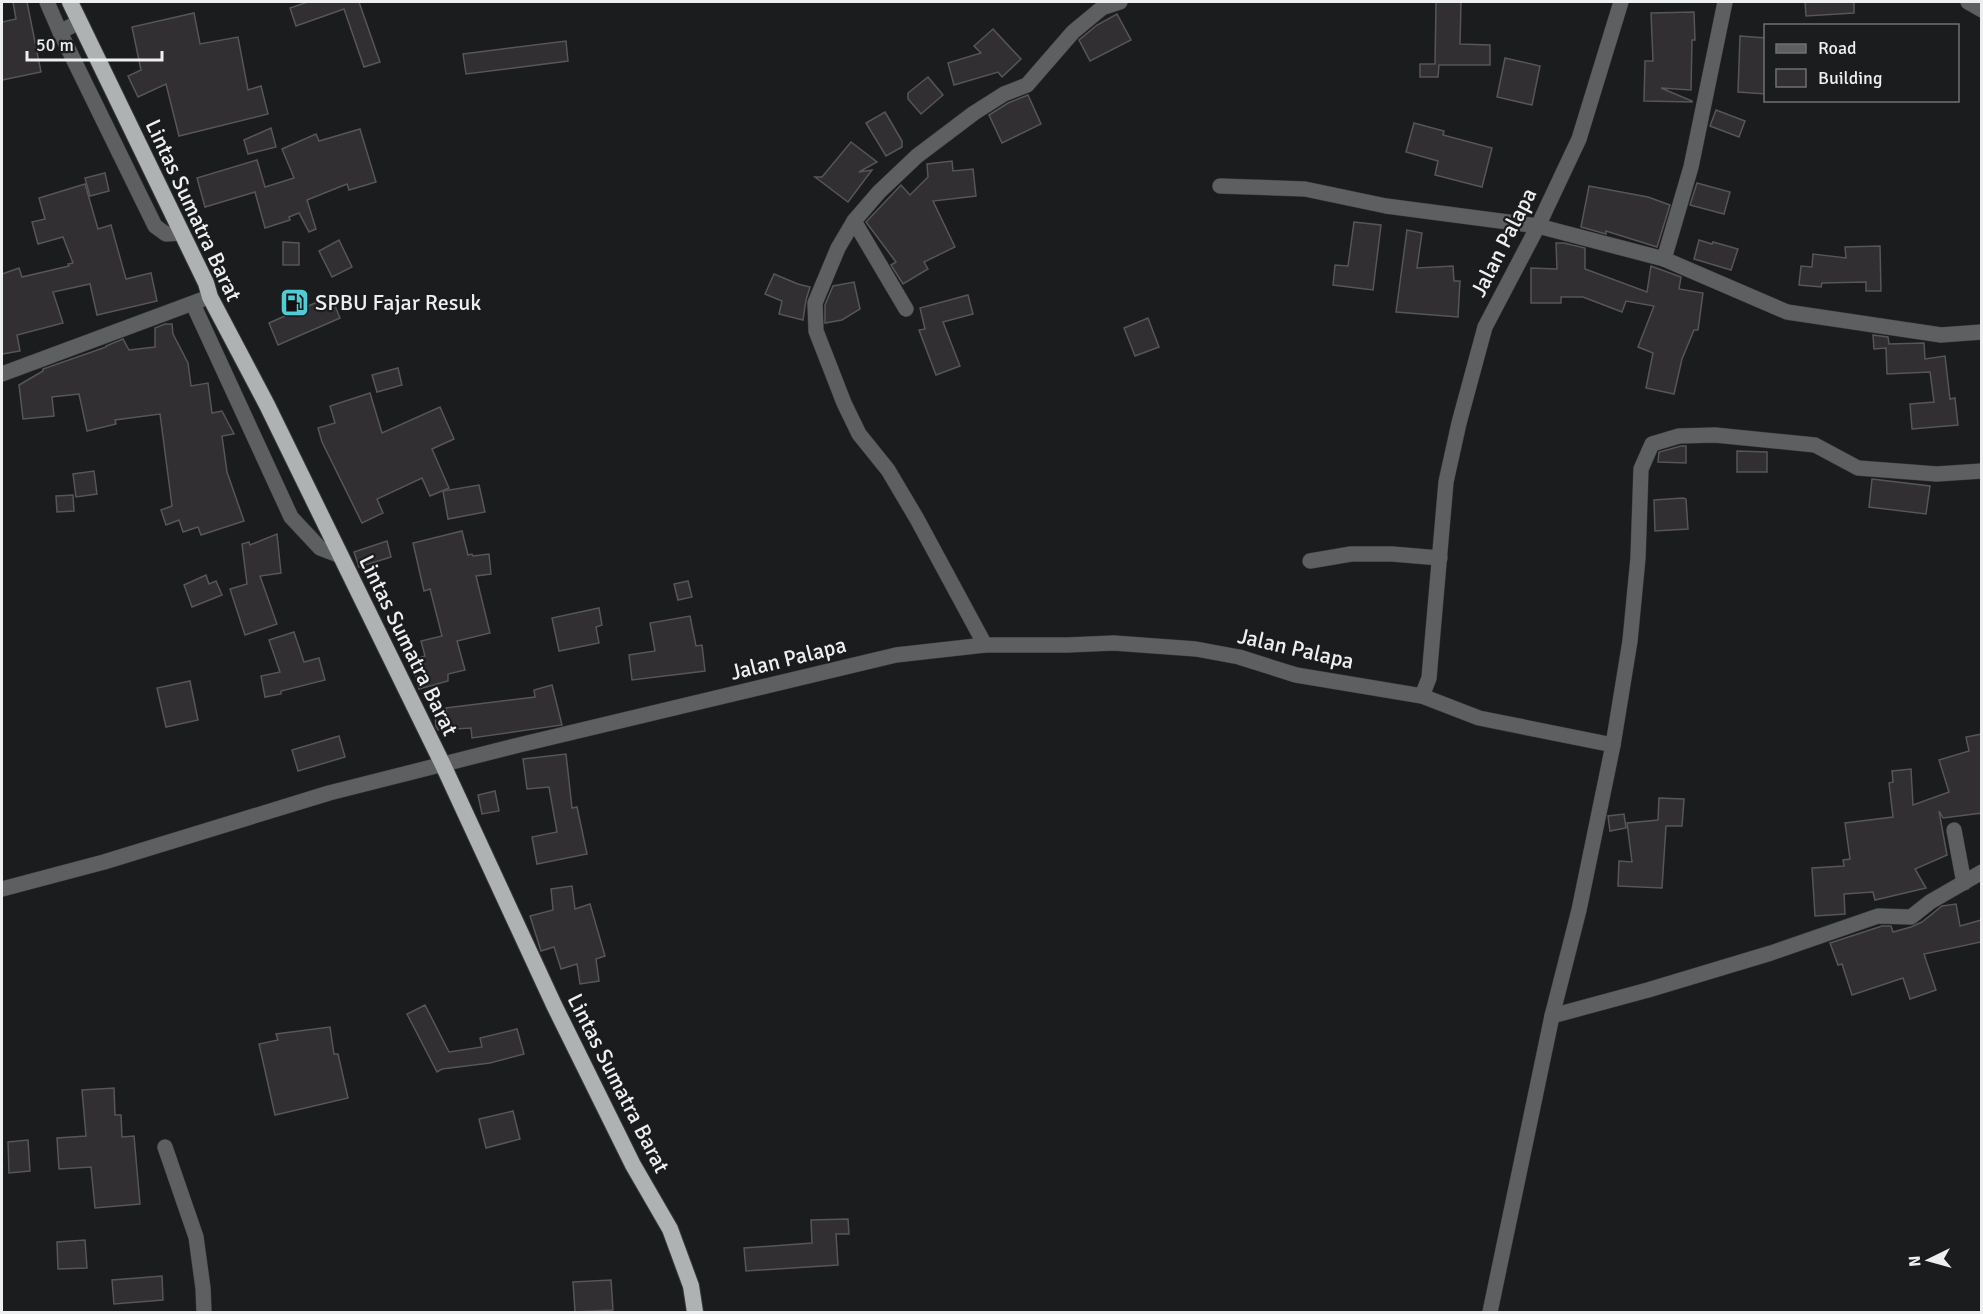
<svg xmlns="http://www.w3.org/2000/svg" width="1983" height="1314" font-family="Signika,sans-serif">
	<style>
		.building { fill: #312f31; stroke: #575557; stroke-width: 1.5 }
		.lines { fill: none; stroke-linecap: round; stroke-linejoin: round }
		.minor-casing { stroke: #383a3b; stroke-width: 16 }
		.trunk-casing { stroke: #383a3b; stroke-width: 18 }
		.minor { stroke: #5e5f60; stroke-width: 15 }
		.trunk { stroke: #aeb2b3; stroke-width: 16 }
		.labels { text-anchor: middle; stroke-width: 4.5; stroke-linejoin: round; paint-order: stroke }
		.street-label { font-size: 22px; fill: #eeeff0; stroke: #1a1c1e }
		.poi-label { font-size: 22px; fill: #eeeff0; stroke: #1a1c1e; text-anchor: start }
	</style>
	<rect width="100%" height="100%" fill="#1a1c1e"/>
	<g class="building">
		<polygon points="13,2 27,2 41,72 2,80 2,22 16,19"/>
		<polygon points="308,2 359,2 380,62 364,67 344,9 296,26 290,8"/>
		<polygon points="1436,2 1461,2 1460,44 1490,45 1490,65 1439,65 1438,77 1420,77 1420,64 1435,64"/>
		<polygon points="1805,2 1854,2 1854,13 1806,16"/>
		<polygon points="1694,12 1695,40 1692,40 1691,90 1661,88 1692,101 1692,102 1644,101 1645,61 1653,61 1651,13"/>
		<polygon points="194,13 200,44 238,37 248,90 261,86 268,114 179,136 166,84 138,97 128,76 141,70 132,27"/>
		<polygon points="1117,14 1131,40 1090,61 1079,40 1097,25"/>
		<polygon points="993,29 1021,59 1002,77 998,72 954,85 948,63 981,53 974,46"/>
		<polygon points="1740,36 1766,38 1766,94 1738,92"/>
		<polygon points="566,41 568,61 466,74 463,54"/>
		<polygon points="1505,58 1540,66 1532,105 1497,97"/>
		<polygon points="928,77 943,95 921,114 908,99 908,93"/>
		<polygon points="1028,95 1041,124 1002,143 989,115 1008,103"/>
		<polygon points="1716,110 1745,121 1739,137 1710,126"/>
		<polygon points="885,112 902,141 902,147 886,156 866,123"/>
		<polygon points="1414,123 1444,131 1443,135 1492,148 1482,187 1435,175 1438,161 1406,152"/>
		<polygon points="271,128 276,147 248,154 244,140"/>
		<polygon points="360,129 376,182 349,190 347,184 307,200 316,229 309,232 299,213 289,217 290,220 265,228 255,192 205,207 197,178 257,160 265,187 294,178 282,149 316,134 319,141"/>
		<polygon points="851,142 877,162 859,172 872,170 848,202 815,177 822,177"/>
		<polygon points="952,161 953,171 973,169 976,196 933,201 955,247 924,262 928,269 903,284 891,265 896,262 866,222 901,185 910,195 928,177 927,164"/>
		<polygon points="105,173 109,191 90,196 85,178"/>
		<polygon points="1697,183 1730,192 1724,214 1690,205"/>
		<polygon points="85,184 98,229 111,225 126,279 151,273 157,301 97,315 90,284 53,292 63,323 17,335 20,351 2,354 2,274 19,268 22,277 69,266 68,264 73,263 63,237 38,244 32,222 45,219 39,198"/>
		<polygon points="1589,186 1648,197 1670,205 1657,247 1606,231 1606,234 1581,227"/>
		<polygon points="1354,222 1381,225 1373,290 1333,285 1335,265 1348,266"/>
		<polygon points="1407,230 1422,233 1417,268 1453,266 1454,281 1460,281 1458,317 1396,312"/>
		<polygon points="339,240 352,267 332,277 319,251"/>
		<polygon points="1699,240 1712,244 1713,242 1738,249 1731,270 1694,259"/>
		<polygon points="283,242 299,243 299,265 283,265"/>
		<polygon points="1556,243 1564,243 1585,248 1585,269 1647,292 1651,266 1681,277 1679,289 1703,293 1698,330 1694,330 1682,359 1674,394 1646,388 1653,353 1638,347 1654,306 1626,301 1622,312 1583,297 1561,297 1561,303 1531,303 1531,268 1557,269"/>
		<polygon points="1880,246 1881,291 1866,291 1866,282 1822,283 1821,287 1799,285 1801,266 1812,267 1813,254 1846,258 1845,247"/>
		<polygon points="774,274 798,284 810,287 806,300 803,320 779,314 782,301 765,294"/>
		<polygon points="854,282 860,309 842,320 825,323 825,305 833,286"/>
		<polygon points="968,295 973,314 943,322 960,366 936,375 919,330 925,329 920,308"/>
		<polygon points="331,296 340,318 278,345 269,323"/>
		<polygon points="1148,318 1159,347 1135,356 1124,328"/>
		<polygon points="165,324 172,324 173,334 188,363 191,386 208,383 212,413 222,411 234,434 222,436 227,472 244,521 201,535 198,527 183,532 179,520 166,525 161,510 172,506 160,414 115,420 116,424 87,431 79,394 52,397 54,416 23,419 19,385 43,371 43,369 106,347 106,346 123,339 129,350 155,347 155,328"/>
		<polygon points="1873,335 1888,337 1889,344 1924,343 1925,359 1945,356 1950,399 1955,398 1958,425 1912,429 1910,404 1934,402 1930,372 1887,374 1886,348 1874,349"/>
		<polygon points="398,368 402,385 377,392 372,375"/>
		<polygon points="370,393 382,433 440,407 454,439 432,449 449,488 430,496 422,478 377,499 383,513 362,523 322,442 318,428 335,423 330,406"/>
		<polygon points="1681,446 1686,446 1686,463 1658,462 1659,452"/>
		<polygon points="1737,451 1767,452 1767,472 1737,472"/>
		<polygon points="94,471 97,494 76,497 73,474"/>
		<polygon points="1872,479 1930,486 1926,514 1869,507"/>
		<polygon points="479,485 485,512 448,519 443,491"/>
		<polygon points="73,495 74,511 57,512 56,496"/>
		<polygon points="1683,498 1686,499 1688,529 1655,531 1654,500"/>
		<polygon points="462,531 468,555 472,554 473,556 489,554 491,574 476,576 490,633 457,641 465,670 448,674 448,681 419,689 412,660 425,656 421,641 442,636 430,589 424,591 413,543"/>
		<polygon points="277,534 281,573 260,576 277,624 245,635 230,589 247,584 242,544 249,542 250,545"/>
		<polygon points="387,541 391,557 359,567 354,552"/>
		<polygon points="206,575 209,584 216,581 222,595 192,607 184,585"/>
		<polygon points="688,581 692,597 678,600 674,584"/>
		<polygon points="599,608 602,625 596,627 599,643 559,651 552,618"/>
		<polygon points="690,616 696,646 702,645 705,671 632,680 629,655 655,651 650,623"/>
		<polygon points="294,632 304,662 319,658 325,680 281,691 281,694 265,697 261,676 280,672 269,640"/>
		<polygon points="190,681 198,720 166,727 157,688"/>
		<polygon points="552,685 562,725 472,738 471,728 438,730 436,726 435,716 447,715 446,708 535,697 534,690"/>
		<polygon points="1982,734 1982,813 1943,818 1939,811 1947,855 1915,869 1926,888 1875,900 1873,892 1844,894 1845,914 1815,916 1812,868 1844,866 1843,860 1850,859 1845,823 1893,817 1889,783 1893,782 1892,771 1911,769 1913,805 1949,792 1939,760 1969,751 1966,737"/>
		<polygon points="339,736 345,757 298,771 292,750"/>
		<polygon points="566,754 572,808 577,807 587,854 537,864 532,837 557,832 549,787 527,789 523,759"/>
		<polygon points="495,791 499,811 482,814 478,795"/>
		<polygon points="1659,798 1684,799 1682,826 1666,826 1662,888 1618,886 1619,861 1632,862 1627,823 1658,820"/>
		<polygon points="1624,814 1626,828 1610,831 1608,816"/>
		<polygon points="572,886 575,909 590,904 605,956 596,959 599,981 580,984 577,964 561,969 554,947 541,951 530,916 553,910 551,889"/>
		<polygon points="1956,904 1960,926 1981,920 1981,942 1924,954 1936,990 1910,999 1903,978 1852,995 1842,964 1838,965 1830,943 1882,926 1891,926 1893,932 1911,927 1922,922 1942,906"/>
		<polygon points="425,1005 449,1052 482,1047 480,1038 517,1029 524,1054 490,1063 442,1069 437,1072 407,1014"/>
		<polygon points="330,1027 334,1054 338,1054 348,1098 275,1115 259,1044 278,1040 276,1034"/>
		<polygon points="114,1088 115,1115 121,1115 122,1137 134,1136 140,1204 95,1208 91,1167 59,1169 57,1138 86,1136 82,1090"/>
		<polygon points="513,1111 520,1139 486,1148 479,1119"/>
		<polygon points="28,1140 30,1171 9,1173 8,1142"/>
		<polygon points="848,1219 849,1234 836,1234 838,1265 746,1271 744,1248 812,1243 811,1220"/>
		<polygon points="85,1240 87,1268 58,1269 57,1242"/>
		<polygon points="162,1276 163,1300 114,1304 112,1280"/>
		<polygon points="611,1280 613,1310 575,1312 573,1282"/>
	</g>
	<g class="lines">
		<defs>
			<g id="minor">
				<polyline points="47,2 60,32"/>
				<polyline points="1968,2 1982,10"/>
				<polyline points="79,22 60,32 155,226 166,234 182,233"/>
				<polyline points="1220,186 1305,189 1386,206 1538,226 1664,259 1787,312 1941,335 1982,332"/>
				<polyline points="854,221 906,309"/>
				<polyline points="1664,259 1691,167 1725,2"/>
				<polyline points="193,304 291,517 320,548 341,556"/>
				<polyline points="2,374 201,300"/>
				<polyline points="1310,561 1351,554 1392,554 1440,558"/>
				<polyline points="985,645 917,519 888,470 859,434 844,403 816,331 815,303 838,248 854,221 879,192 917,156 974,113 1004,94 1027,85 1073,32 1102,8 1120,2"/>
				<polyline points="1422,696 1479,718 1613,745"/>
				<polyline points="1954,830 1964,883"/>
				<polyline points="2,889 104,862 329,793 519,745 896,655 985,645 1067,645 1114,643 1196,649 1239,657 1296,675 1422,696 1429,678 1446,482 1459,423 1485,327 1538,226 1579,139 1621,2"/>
				<polyline points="1552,1016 1648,990 1771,953 1878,916 1911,917 1930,902 1982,872"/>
				<polyline points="165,1147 196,1237 203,1288 204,1312"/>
				<polyline points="1490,1312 1552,1016 1579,910 1613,745 1630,641 1638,558 1641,469 1652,444 1679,436 1715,435 1815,445 1858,468 1937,474 1982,471"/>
			</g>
			<polyline id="trunk" points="70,2 206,283 210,297 267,405 443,765 554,1005 633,1165 670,1229 691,1286 695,1312"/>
		</defs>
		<use href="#minor" class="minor-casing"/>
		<use href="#trunk" class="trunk-casing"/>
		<use href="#minor" class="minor"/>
		<use href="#trunk" class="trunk"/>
	</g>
	<defs>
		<symbol id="fuel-square" viewBox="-11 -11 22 22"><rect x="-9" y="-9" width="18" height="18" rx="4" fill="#51ccd4" stroke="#1a1c1e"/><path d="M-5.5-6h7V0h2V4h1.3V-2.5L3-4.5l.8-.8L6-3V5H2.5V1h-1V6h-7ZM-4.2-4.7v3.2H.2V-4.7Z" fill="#111"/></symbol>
	</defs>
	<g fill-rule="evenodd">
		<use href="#fuel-square" x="278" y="286" width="33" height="33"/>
	</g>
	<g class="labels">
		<g class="street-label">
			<text transform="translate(194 210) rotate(65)" y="8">Lintas Sumatra Barat</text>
			<text transform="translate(1503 242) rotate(-63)" y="8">Jalan Palapa</text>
			<text transform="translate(409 645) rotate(64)" y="8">Lintas Sumatra Barat</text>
			<text transform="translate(1296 648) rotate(13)" y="8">Jalan Palapa</text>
			<text transform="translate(788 658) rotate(-14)" y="8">Jalan Palapa</text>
			<text transform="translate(619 1083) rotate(63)" y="8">Lintas Sumatra Barat</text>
		</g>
		<g class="poi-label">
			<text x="315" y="310">SPBU Fajar Resuk</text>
		</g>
	</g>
	<rect width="1983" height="1314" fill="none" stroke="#eeeff0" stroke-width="6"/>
	<rect x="1764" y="24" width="195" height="78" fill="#1a1c1e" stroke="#6f7072" stroke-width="1.5"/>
	<rect x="1776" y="44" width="30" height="9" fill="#5e5f60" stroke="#6f7072" stroke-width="1.5"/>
	<text x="1818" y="54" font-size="18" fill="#eeeff0">Road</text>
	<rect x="1776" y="69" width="30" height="18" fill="#312f31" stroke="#6f7072" stroke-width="1.5"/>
	<text x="1818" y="84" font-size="18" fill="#eeeff0">Building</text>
	<g transform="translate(1929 1260) rotate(265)" stroke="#1a1c1e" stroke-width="4.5" paint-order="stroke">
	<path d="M0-4.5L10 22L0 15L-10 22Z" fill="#eeeff0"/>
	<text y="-9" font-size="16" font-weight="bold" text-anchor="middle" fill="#eeeff0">N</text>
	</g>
	<path d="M27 51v9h135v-9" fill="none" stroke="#eeeff0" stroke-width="3"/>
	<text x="36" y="51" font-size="18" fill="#eeeff0" stroke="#1a1c1e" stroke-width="4.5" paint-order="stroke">50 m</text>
</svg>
